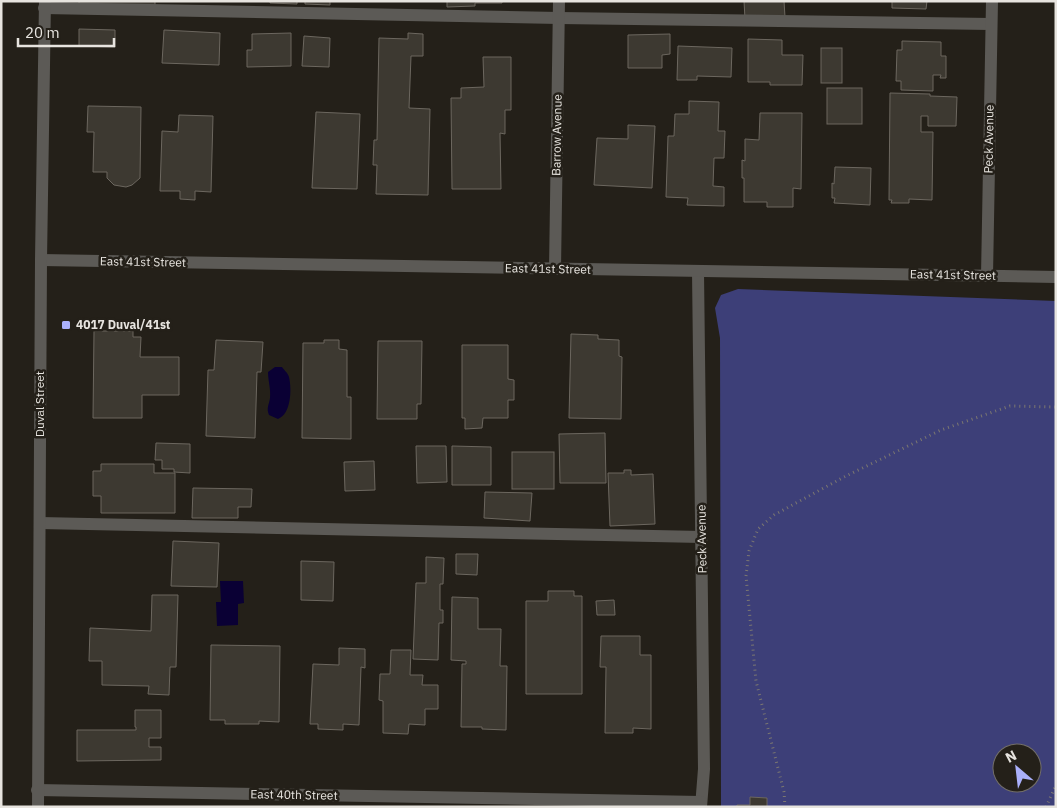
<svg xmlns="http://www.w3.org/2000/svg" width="1057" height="808" font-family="'IBM Plex Sans',sans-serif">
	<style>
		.green { fill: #3d3f78; fill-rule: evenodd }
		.water { fill: #0a0034 }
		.building { fill: #3d3931; stroke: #6c675f }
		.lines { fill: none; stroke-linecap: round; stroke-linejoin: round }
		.path { stroke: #7b7771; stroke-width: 3; stroke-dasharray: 1 4; stroke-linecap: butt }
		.service { stroke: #5c5a56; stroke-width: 12 }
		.minor { stroke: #5c5a56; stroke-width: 12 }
		.tertiary { stroke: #5c5a56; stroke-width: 12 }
		.poi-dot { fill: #aab0fb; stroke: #242019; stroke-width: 2 }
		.labels { text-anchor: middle; stroke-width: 5; stroke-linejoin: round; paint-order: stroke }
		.street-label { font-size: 12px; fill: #e7e4df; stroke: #242019 }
		.poi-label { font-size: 12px; font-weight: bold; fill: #e7e4df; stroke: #242019; text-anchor: start }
	</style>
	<rect width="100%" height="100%" fill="#242019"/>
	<path class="green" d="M738 289 1056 301V807H721L720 338 715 308 721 295ZM1002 753H1032V783H1002Z"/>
	<g class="water">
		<path d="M275 367H282C284 370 288 373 289 377 292 390 291 414 278 419L269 415C266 408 269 405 270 398 271 389 268 381 268 372Z"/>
		<polygon points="220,581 243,581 244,603 238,604 238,625 217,626 216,602 221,602"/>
	</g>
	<g class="building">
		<polygon points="79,1 155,1 155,7 79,6"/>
		<polygon points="270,1 297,1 297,4 270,3"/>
		<polygon points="305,1 330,1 330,5 305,4"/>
		<polygon points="447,1 502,1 502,3 475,3 475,6 447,7"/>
		<polygon points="744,1 784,1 785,17 745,19"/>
		<polygon points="892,1 927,1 926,9 892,8"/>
		<polygon points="79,29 115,30 115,47 79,46"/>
		<polygon points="164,30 220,33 219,65 162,63"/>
		<polygon points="291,33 291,66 247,67 247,50 252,50 252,34"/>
		<polygon points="408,33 423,34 423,56 411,56 409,108 430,109 428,195 376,194 377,165 373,165 374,140 377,140 379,38 408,39"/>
		<polygon points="670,34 670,54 662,55 662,68 628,68 628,35"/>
		<polygon points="304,36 330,38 329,67 302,66"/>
		<polygon points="748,39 782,40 782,55 803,55 802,85 770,85 770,82 748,82"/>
		<polygon points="902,41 941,42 941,56 946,56 946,78 940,78 941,75 933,75 933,91 901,90 901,81 896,81 897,50 902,50"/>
		<polygon points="678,46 732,48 731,77 697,76 697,80 677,80"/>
		<rect x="821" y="48" width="21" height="35"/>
		<polygon points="483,57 511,57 511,110 505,110 505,134 500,133 501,189 452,189 451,98 461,98 461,88 484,87"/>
		<rect x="827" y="88" width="35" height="36"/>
		<polygon points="890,93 930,94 930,96 957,97 956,126 928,126 928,116 921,116 921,132 933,132 932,200 909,199 909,203 891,203 892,200 889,200"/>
		<polygon points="689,101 719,102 718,131 725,131 724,158 714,158 713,186 724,187 724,206 687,205 688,198 666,197 668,136 674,136 675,114 689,114"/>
		<polygon points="88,106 141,107 140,178 132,185 126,187 114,185 107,178 107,172 93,172 94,132 87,132"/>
		<polygon points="316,112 360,114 357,189 312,188"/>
		<polygon points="760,113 802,113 801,189 793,188 793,207 767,207 767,202 744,202 744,178 742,178 742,160 745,161 745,139 759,140"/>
		<polygon points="179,115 213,116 211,192 195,191 195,200 180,199 180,191 160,191 162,131 178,132"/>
		<polygon points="628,125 655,126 652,188 594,185 597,138 628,139"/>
		<polygon points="835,167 871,168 870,205 834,203 835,198 832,198 832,183 834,184"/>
		<polygon points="94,331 133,331 133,337 141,337 140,357 179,357 179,395 142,395 142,418 93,418"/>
		<polygon points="571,334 598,335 598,339 619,340 619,356 622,357 621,419 569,418"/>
		<polygon points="216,340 263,342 261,372 257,372 255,438 206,436 208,370 214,370"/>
		<polygon points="324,340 339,340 339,349 347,350 347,397 351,397 351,439 302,438 303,343 324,343"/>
		<polygon points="378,341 422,341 421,404 417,404 417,419 377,419"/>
		<polygon points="462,345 508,345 508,379 514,380 514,400 508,400 508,418 483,418 482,428 465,429 465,418 462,418"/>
		<polygon points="605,433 606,483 560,483 559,434"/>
		<polygon points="156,443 190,444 190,473 174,472 174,469 162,469 162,460 155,460"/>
		<polygon points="416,446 446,446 447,482 417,483"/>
		<polygon points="452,446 491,447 491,485 452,485"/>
		<rect x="512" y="452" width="42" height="37"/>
		<polygon points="374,461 375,490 345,491 344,462"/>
		<polygon points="101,464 154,464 154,473 175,473 175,513 101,513 101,496 93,496 93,471 101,471"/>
		<polygon points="624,470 631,470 631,475 653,474 655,524 610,526 608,473 624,473"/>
		<polygon points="193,488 252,489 251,507 238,507 238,518 192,518"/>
		<polygon points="485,492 532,493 530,521 484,518"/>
		<polygon points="173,541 219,543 217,587 171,586"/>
		<polygon points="456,554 478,554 477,575 456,574"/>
		<polygon points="426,557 444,558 443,584 440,584 440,610 443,610 443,623 439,623 438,660 413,659 416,583 426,583"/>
		<polygon points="301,561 334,562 333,601 301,600"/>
		<polygon points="548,591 574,591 574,596 582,596 582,694 526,694 526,601 548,601"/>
		<polygon points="152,595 178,595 176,667 170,667 169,695 148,694 149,686 102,685 102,661 89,661 90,628 151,631"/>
		<polygon points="452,597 478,598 478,629 501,629 500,666 507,666 506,730 482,729 482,727 461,727 462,664 466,664 466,661 451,660"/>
		<polygon points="614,600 615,615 597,615 596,601"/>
		<polygon points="601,636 640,636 640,655 651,655 651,729 633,728 633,733 605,733 606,667 600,667"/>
		<polygon points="211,645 280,646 279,722 259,721 259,724 225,724 225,720 210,720"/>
		<polygon points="339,648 365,649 365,668 361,667 359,725 343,724 343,730 318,729 318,724 310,724 313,664 339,665"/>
		<polygon points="391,650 411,650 410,675 423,675 422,685 438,685 438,709 425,709 425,725 409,724 408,734 383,733 383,701 379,700 380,674 390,674"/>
		<polygon points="135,710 161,710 161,738 149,738 149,747 161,747 161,760 77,761 77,730 136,730 136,727 135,727"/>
		<polygon points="750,797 767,798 767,807 737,807 737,805 750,805"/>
	</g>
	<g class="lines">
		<g class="path">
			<polyline points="785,807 784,792 756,681 746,576 749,551 758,529 774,515 844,477 941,430 1010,406 1056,407"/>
			<polyline points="1046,807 1056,785"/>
		</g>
		<g class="service">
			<polyline points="44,8 559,18 991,24"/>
			<polyline points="40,523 702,537"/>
		</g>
		<g class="minor">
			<polyline points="555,269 559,1"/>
			<polyline points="698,272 704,769 701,807"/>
			<polyline points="987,276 992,1"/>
			<polyline points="37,790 701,802"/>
		</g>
		<g class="tertiary">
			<polyline points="41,260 1056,277"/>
			<polyline points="38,807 41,260 45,1"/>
		</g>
	</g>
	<rect class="poi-dot" x="61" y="320" width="10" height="10" rx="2.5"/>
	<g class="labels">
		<g class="street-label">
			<text transform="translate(557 135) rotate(-89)" y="4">Barrow Avenue</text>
			<text transform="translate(989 139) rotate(-89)" y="4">Peck Avenue</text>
			<text transform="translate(143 262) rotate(1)" y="4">East 41st Street</text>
			<text transform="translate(548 269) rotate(1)" y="4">East 41st Street</text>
			<text transform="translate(953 275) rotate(1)" y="4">East 41st Street</text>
			<text transform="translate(40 404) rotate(-90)" y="4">Duval Street</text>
			<text transform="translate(702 539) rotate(-91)" y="4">Peck Avenue</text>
			<text transform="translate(294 795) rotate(1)" y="4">East 40th Street</text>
		</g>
		<g class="poi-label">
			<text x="76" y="329">4017 Duval/41st</text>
		</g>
	</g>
	<rect width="1057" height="808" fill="none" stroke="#e7e4df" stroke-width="5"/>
	<g transform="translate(1017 768) rotate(332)"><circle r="24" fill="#242019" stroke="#726e68"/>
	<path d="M0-4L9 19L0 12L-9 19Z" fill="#aab0fb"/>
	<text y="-8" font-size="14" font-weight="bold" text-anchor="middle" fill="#e7e4df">N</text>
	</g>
	<path d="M18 38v8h96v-8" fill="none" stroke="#e7e4df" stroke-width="2.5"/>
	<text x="25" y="38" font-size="15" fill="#e7e4df" stroke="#242019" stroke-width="4" paint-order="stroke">20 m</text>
</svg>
